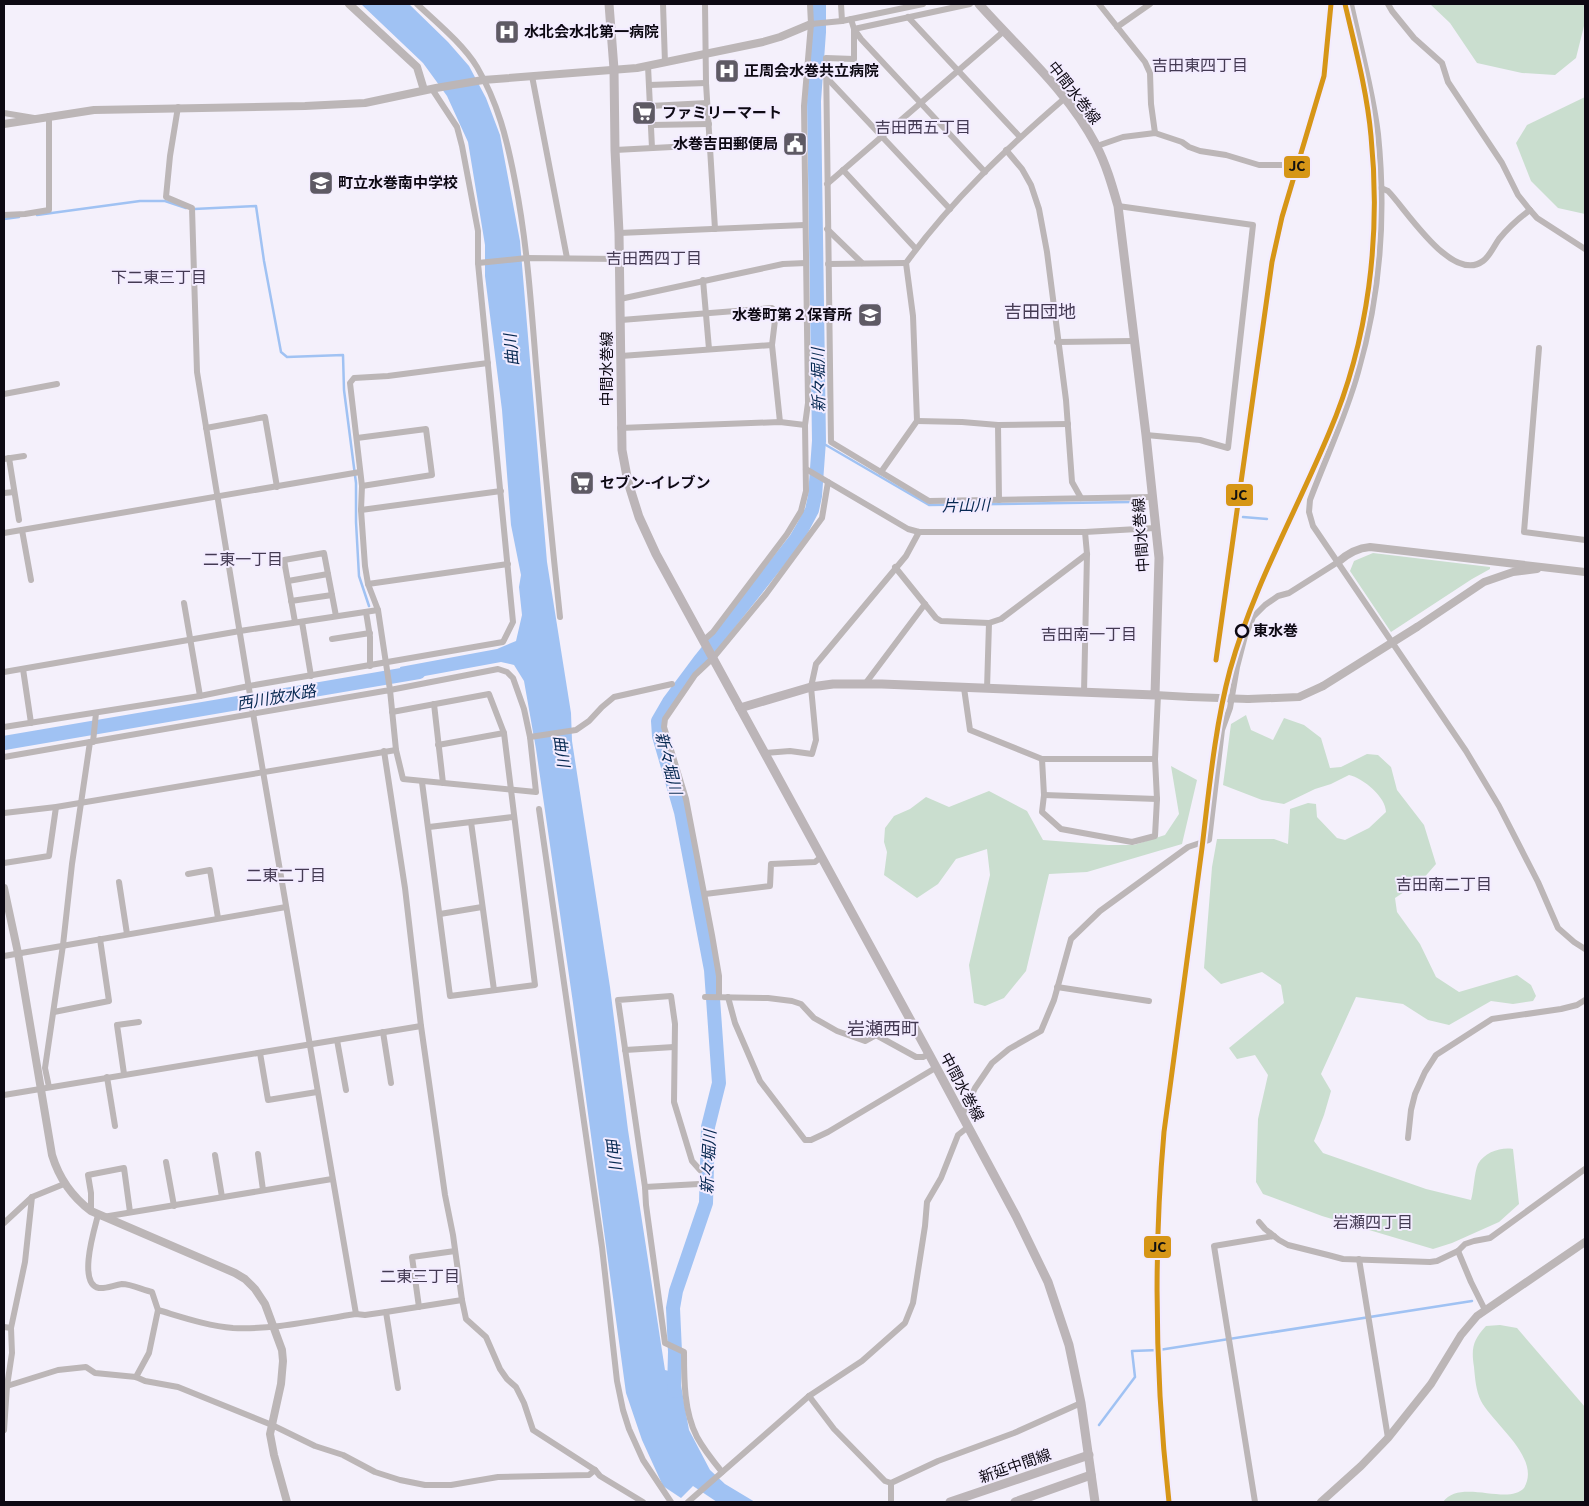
<svg xmlns="http://www.w3.org/2000/svg" width="1589" height="1506" font-family="Georgia,'Noto Sans JP',serif">
	<style>
		.green { fill: #cadecf }
		.water { fill: #a0c2f3 }
		.lines { fill: none; stroke-linecap: round; stroke-linejoin: round }
		.stream { stroke: #a0c2f3; stroke-width: 2.5 }
		.river { stroke: #a0c2f3; stroke-width: 14 }
		.minor { stroke: #bcb6b7; stroke-width: 6 }
		.tertiary { stroke: #bcb6b7; stroke-width: 8 }
		.secondary { stroke: #bcb5b8; stroke-width: 9 }
		.tertiary-bridge { stroke: #bcb6b7; stroke-width: 8 }
		.rail-1-casing { stroke: #f3ecff; stroke-width: 9 }
		.rail-1 { stroke: #d69617; stroke-width: 5 }
		.stop-dot { fill: #f3ecff; stroke: #0d0913; stroke-width: 2.5 }
		.labels { text-anchor: middle; stroke-width: 4; stroke-linejoin: round; paint-order: stroke }
		.poi-label { font-size: 15px; font-weight: bold; fill: #0d0913; stroke: #f3ecff; text-anchor: start }
		.street-label { font-size: 15px; fill: #0d0913; stroke: #f3ecff }
		.stop-label { font-size: 15px; font-weight: bold; fill: #0d0913; stroke: #f3ecff; text-anchor: start }
		.neighbourhood-label { font-size: 16px; fill: #443a53; stroke: #f3ecff }
		.water-label { font-size: 16px; font-style: italic; fill: #072952; stroke: #f3ecff }
		.quarter-label { font-size: 18px; fill: #443a53; stroke: #f3ecff }
		.line-badge { stroke: #f3ecff; stroke-width: 2 }
		.pale-badge-label { font-size: 14px; text-anchor: middle; font-weight: bold; fill: #111 }
	</style>
	<rect width="100%" height="100%" fill="#f4f0fb"/>
	<g class="green">
		<polygon points="1430,4 1585,4 1585,22 1576,58 1555,75 1522,73 1477,63 1450,23"/>
		<polygon points="1585,97 1585,214 1558,208 1531,181 1516,143 1527,125"/>
		<polygon points="1373,553 1490,567 1490,569 1472,579 1391,632 1350,571 1354,561"/>
		<path d="M1246 715 1251 730 1273 740 1284 718 1304 725 1321 738 1330 768 1341 767 1367 754 1378 755 1391 767 1397 790 1424 825 1436 864 1422 880 1395 898 1397 912 1420 944 1436 977 1459 992 1517 975 1531 985 1536 996 1533 1001 1513 1004 1491 1001 1449 1025 1428 1020 1403 1004 1356 997 1321 1074 1331 1091 1324 1115 1314 1141 1323 1153 1426 1189 1471 1200C1474 1190 1474 1173 1478 1164 1485 1152 1501 1147 1513 1149L1519 1204 1499 1222 1452 1243 1433 1249 1322 1216 1263 1194 1256 1182 1258 1119 1268 1075 1255 1055 1237 1059 1229 1048 1284 1003 1281 985 1262 972 1221 984 1204 968 1212 867 1217 839H1274L1288 844 1290 809 1308 803 1316 804 1317 817 1337 838 1345 840 1369 828 1386 812C1386 797 1363 778 1349 775L1331 784 1315 789 1284 804 1262 800 1223 785 1231 724Z"/>
		<polygon points="1171,766 1197,780 1182,844 1087,872 1049,874 1026,971 1004,998 985,1006 974,1003 969,965 990,875 987,849 956,859 938,884 917,898 884,875 887,852 884,842 885,828 894,816 910,809 926,797 949,807 989,791 1027,811 1043,840 1108,845 1134,845 1165,835 1179,814"/>
		<path d="M1500 1325 1517 1328 1585 1407V1502H1443C1460 1478 1508 1506 1524 1488 1542 1458 1493 1424 1481 1401 1476 1391 1475 1378 1474 1367 1471 1348 1473 1340 1486 1326Z"/>
	</g>
	<polygon class="water" points="361,4 409,4 448,42 469,66 486,98 500,135 520,241 547,562 571,713 572,741 610,987 628,1130 665,1370 679,1374 689,1430 710,1470 725,1484 755,1502 717,1502 693,1486 681,1498 663,1486 642,1440 626,1393 573,1003 536,749 524,681 514,665 501,662 403,680 400,667 497,649 516,641 522,615 519,587 521,575 511,525 502,410 485,276 485,245 468,142 447,96 423,63"/>
	<g class="lines">
		<g class="stream">
			<polyline points="194,209 256,206 264,261 281,352 287,357 343,355 344,390 356,483 356,522 359,576 369,606"/>
			<polyline points="37,215 140,201 165,201 186,208"/>
			<polyline points="4,219 19,217"/>
			<polyline points="819,441 929,505 1131,502"/>
			<polyline points="1243,517 1267,519"/>
			<polyline points="1099,1425 1135,1377 1132,1351 1159,1350 1472,1301"/>
		</g>
		<g class="river">
			<polyline points="4,743 419,672"/>
			<polyline points="674,1391 675,1352 673,1308 676,1291 706,1203 708,1127 719,1083 711,970 681,812 659,736 658,721 669,702 701,659 796,539 803,527 812,510 815,496 819,441 814,101 819,32 819,4"/>
		</g>
		<g class="minor">
			<path d="M417 4C436 22 463 44 477 67 498 103 507 139 515 181 527 242 531 303 536 365 543 449 551 533 560 617"/>
			<polyline points="663,4 665,63"/>
			<polyline points="705,4 706,83 715,229"/>
			<polyline points="841,4 842,21"/>
			<polyline points="970,4 854,29 854,59 826,58 831,442 929,501 1152,497"/>
			<polyline points="1099,4 1145,62 1150,73 1151,104 1155,133"/>
			<path d="M1351 4C1360 45 1373 92 1378 134 1386 213 1380 296 1358 372 1346 416 1326 457 1310 500L1309 512 1313 526 1466 751 1499 806 1538 882 1558 928 1574 942 1585 949"/>
			<polyline points="1388,4 1392,11 1414,38 1442,63 1448,82 1502,163 1518,195 1530,210 1537,218 1585,249"/>
			<polyline points="908,17 1020,137"/>
			<polyline points="851,19 854,29 861,39 985,172"/>
			<polyline points="811,24 842,21 923,4"/>
			<polyline points="1117,27 1150,4"/>
			<polyline points="648,66 652,148"/>
			<polyline points="532,76 567,258"/>
			<polyline points="826,77 950,209"/>
			<polyline points="649,85 706,83"/>
			<polyline points="650,106 707,103"/>
			<polyline points="178,107 170,156 166,197 192,208 197,372 253,713 356,1314"/>
			<polyline points="4,113 34,118"/>
			<polyline points="651,125 709,124"/>
			<polyline points="1097,146 1123,137 1155,133 1182,142 1189,147 1200,151 1226,155 1259,165 1282,165 1288,167"/>
			<polyline points="615,150 710,145"/>
			<polyline points="1006,150 1022,169 1031,185 1039,209 1047,252 1066,400 1072,482 1081,498"/>
			<polyline points="843,170 916,249"/>
			<polyline points="827,184 1004,31"/>
			<path d="M1381 188 1388 191C1406 209 1452 284 1483 261 1490 256 1494 246 1499 239 1508 228 1519 218 1530 210"/>
			<polyline points="1118,206 1253,225 1228,448 1200,440 1146,435"/>
			<polyline points="4,215 25,214 49,210 49,116"/>
			<polyline points="827,229 862,263"/>
			<polyline points="619,233 805,225"/>
			<polyline points="478,263 527,258 619,259"/>
			<polyline points="828,264 906,263"/>
			<polyline points="703,280 709,349"/>
			<polyline points="620,299 783,264 806,263"/>
			<polyline points="621,320 772,308 776,312 772,345 780,422"/>
			<polyline points="1057,342 1134,341"/>
			<polyline points="1539,348 1524,532 1585,540"/>
			<polyline points="621,356 772,345"/>
			<polyline points="4,394 57,384"/>
			<polyline points="917,421 962,422 998,425 1068,424"/>
			<polyline points="998,425 999,500"/>
			<polyline points="206,428 265,417 277,487"/>
			<polyline points="620,428 780,422 805,425"/>
			<polyline points="357,438 426,429 432,475 362,486"/>
			<polyline points="9,458 19,520"/>
			<polyline points="4,459 24,456"/>
			<polyline points="806,469 908,529 919,532 1085,532 1155,528"/>
			<path d="M881 472 917 421 913 316 906 263C951 201 1007 148 1065 98"/>
			<polyline points="4,493 14,492"/>
			<polyline points="361,510 501,491"/>
			<polyline points="22,530 31,580"/>
			<polyline points="4,533 360,472"/>
			<polyline points="895,567 936,618 941,621 989,623 1001,619 1087,554"/>
			<polyline points="288,581 328,574"/>
			<polyline points="368,584 508,564"/>
			<polyline points="291,601 332,595"/>
			<polyline points="184,603 200,696"/>
			<polyline points="366,612 370,637 370,666"/>
			<polyline points="295,622 284,560 324,553 336,616"/>
			<polyline points="302,622 311,676"/>
			<polyline points="332,639 370,633"/>
			<polyline points="704,640 713,632 787,534 801,511 806,491 805,425 808,403 804,106 811,24 810,4"/>
			<polyline points="23,669 31,723"/>
			<polyline points="4,672 240,631 378,610"/>
			<polyline points="865,684 925,604"/>
			<polyline points="964,688 970,730 1042,759 1155,759"/>
			<polyline points="987,689 989,623"/>
			<polyline points="1084,693 1087,554 1085,532"/>
			<polyline points="434,704 443,783"/>
			<polyline points="392,712 489,694 504,733 535,985 450,996 422,782"/>
			<polyline points="4,727 200,696 249,686 503,642 513,622 478,263 478,231 462,146 457,127 432,89"/>
			<polyline points="530,737 576,730 589,721 602,707 614,697 672,684"/>
			<polyline points="93,742 96,713"/>
			<polyline points="438,745 504,733"/>
			<polyline points="384,751 405,888 421,1026 445,1195 453,1235 462,1300 466,1319 486,1337 500,1369 507,1379 516,1387 524,1403 533,1430 595,1470 600,1476 643,1502"/>
			<polyline points="765,753 790,751 812,754 816,740 811,687 816,664 906,556 919,532"/>
			<polyline points="4,757 90,742"/>
			<polyline points="1042,759 1044,795 1042,812 1061,829 1132,842 1155,836 1157,799 1155,759 1158,695"/>
			<polyline points="1044,795 1157,799"/>
			<polyline points="539,809 602,1247 617,1381 623,1410 629,1429 643,1460 671,1502"/>
			<polyline points="4,813 56,807 396,750"/>
			<polyline points="471,822 494,990"/>
			<polyline points="429,827 513,817"/>
			<polyline points="4,863 49,856 56,807"/>
			<polyline points="188,874 210,870 218,918"/>
			<polyline points="119,882 127,934"/>
			<polyline points="705,894 770,886 771,864 815,862 821,857"/>
			<polyline points="440,914 482,907"/>
			<polyline points="4,956 286,907"/>
			<polyline points="1057,987 1149,1001"/>
			<polyline points="719,996 719,976 712,935 686,799 664,727 665,719 695,675 713,658 766,594 822,518 828,482"/>
			<polyline points="705,997 768,998 792,1001 801,1004 814,1018 837,1031 865,1041 876,1035 916,1057 923,1057 929,1054"/>
			<polyline points="728,997 735,1023 760,1081 805,1140 811,1140 828,1132 937,1067"/>
			<polyline points="54,1012 109,1001 100,939"/>
			<polyline points="383,1032 391,1083"/>
			<polyline points="337,1040 346,1090"/>
			<polyline points="625,1050 674,1047"/>
			<polyline points="260,1053 268,1100 317,1092"/>
			<polyline points="124,1074 117,1025 139,1022"/>
			<polyline points="107,1077 115,1126"/>
			<polyline points="49,1087 45,1068 63,945 72,864 90,742 390,690 498,669 507,672 513,678 524,709 530,737 536,792 403,779 396,750 390,690 378,610 368,584 365,566 361,510 362,486 350,383 354,378 388,376 488,363"/>
			<polyline points="4,1095 421,1026"/>
			<polyline points="962,1116 975,1088 992,1063 1009,1049 1041,1031 1054,1000 1071,939 1100,911 1188,847 1209,840 1222,730 1230,708 1237,667 1245,636 1253,617 1265,605 1278,596 1289,593 1338,562"/>
			<polyline points="1408,1138 1411,1110 1415,1094 1425,1072 1436,1055 1492,1019 1561,1009 1577,1005 1585,1000"/>
			<polyline points="258,1154 263,1190"/>
			<polyline points="215,1155 222,1197"/>
			<polyline points="166,1162 174,1206"/>
			<path d="M700 1170 692 1161 674 1102 675 1024 671 996 618 1000 645 1187 646 1205 665 1343 684 1352C684 1380 684 1412 697 1437 704 1450 713 1461 722 1472"/>
			<polyline points="645,1187 699,1184"/>
			<polyline points="91,1211 91,1193 88,1175 124,1168 130,1212"/>
			<path d="M98 1215C95 1227 77 1284 99 1288 106 1289 114 1285 122 1284 131 1284 143 1290 152 1292L158 1310C182 1317 208 1326 233 1328 273 1330 316 1320 356 1314L365 1315 386 1312 462 1300"/>
			<polyline points="103,1217 332,1179"/>
			<polyline points="1259,1222 1265,1229 1279,1240 1288,1245 1328,1255 1343,1259 1430,1262 1437,1261 1458,1251 1465,1244 1474,1241 1490,1238 1585,1169"/>
			<polyline points="4,1223 32,1197 64,1184"/>
			<polyline points="1458,1251 1471,1282 1485,1310"/>
			<polyline points="1359,1259 1388,1438"/>
			<polyline points="419,1307 412,1257 455,1251"/>
			<polyline points="386,1312 398,1388"/>
			<polyline points="4,1327 11,1328"/>
			<polyline points="136,1377 149,1353 158,1310"/>
			<polyline points="7,1386 58,1370 86,1367 95,1373 136,1377 145,1381 178,1387 272,1425 315,1446 343,1455 375,1472 400,1480 425,1485 451,1485 498,1477 589,1475 595,1470"/>
			<polyline points="809,1396 834,1429 885,1481 891,1483 938,1461 1014,1433 1081,1403"/>
			<polyline points="4,1430 7,1386 12,1353 11,1328 25,1262 32,1197"/>
			<polyline points="688,1502 809,1396 862,1361 905,1323 913,1303 925,1226 927,1202 941,1178 958,1135 968,1127"/>
			<polyline points="891,1502 891,1483"/>
			<polyline points="1255,1502 1214,1246 1274,1236"/>
		</g>
		<g class="tertiary">
			<polyline points="349,4 417,67 424,90"/>
			<polyline points="4,124 94,110 305,106 365,103 436,88 483,80 637,68 763,42 780,37 811,24"/>
			<path d="M1338 562C1347 554 1357 548 1370 547L1585 572"/>
			<polyline points="1417,627 1484,582 1513,572 1537,569"/>
			<polyline points="1155,695 1190,697"/>
			<polyline points="1248,699 1299,697 1323,686"/>
			<path d="M4 888 18 953 52 1155C59 1178 71 1196 91 1211L235 1273 245 1279 255 1289 265 1304 282 1350 283 1361 281 1384 270 1434 274 1455 287 1502"/>
			<polyline points="1321,1502 1361,1466 1388,1438 1431,1384 1461,1335 1477,1316 1585,1242"/>
		</g>
		<g class="secondary">
			<polyline points="609,4 614,69 615,150 619,233 622,450 628,482 639,517 656,554 929,1054 1016,1216 1048,1282 1069,1345 1081,1403 1095,1502"/>
			<path d="M740 708 811 687 833 684H882L1155 695 1159 558 1146 435 1118 206C1112 185 1106 164 1096 145 1068 91 1019 49 979 4"/>
			<polyline points="950,1502 1089,1455"/>
			<polyline points="1015,1502 1091,1475"/>
		</g>
		<g class="tertiary-bridge">
			<polyline points="1323,686 1417,627"/>
			<polyline points="1190,697 1248,699"/>
		</g>
		<defs>
			<g id="rail-1">
				<polyline points="1216,660 1272,262 1282,217 1324,76 1331,4"/>
				<path d="M1169 1502C1155 1377 1153 1257 1164 1132 1177 1037 1189 943 1202 848 1209 790 1215 726 1230 670 1253 587 1296 512 1329 433 1369 340 1381 235 1371 136 1367 91 1355 47 1345 4"/>
			</g>
		</defs>
		<use href="#rail-1" class="rail-1-casing"/>
		<use href="#rail-1" class="rail-1"/>
	</g>
	<defs>
		<symbol id="hospital-square" viewBox="-11 -11 22 22"><rect x="-9" y="-9" width="18" height="18" rx="4" fill="#5e5a64" stroke="#f3ecff"/><path d="M-5-5h3v3.5h4V-5h3V5h-3V1.5h-4V5h-3Z" fill="#fff"/></symbol>
		<symbol id="supermarket-square" viewBox="-11 -11 22 22"><rect x="-9" y="-9" width="18" height="18" rx="4" fill="#5e5a64" stroke="#f3ecff"/><path d="M-6-5.5h2.5l.6 2H6L4.5 2H-2.5L-4.4-4H-6ZM-1.5 3.2a1.3 1.3 0 1 0 .1 0ZM3 3.2a1.3 1.3 0 1 0 .1 0Z" fill="#fff"/></symbol>
		<symbol id="civic-square" viewBox="-11 -11 22 22"><rect x="-9" y="-9" width="18" height="18" rx="4" fill="#5e5a64" stroke="#f3ecff"/><path d="M-.6-6.5H3V-4.5H.6V-3L4-1V1h2V6H-6V1h2V-1L-.6-3ZM-1.2 2.5V6h2.4V2.5Z" fill="#fff"/></symbol>
		<symbol id="school-square" viewBox="-11 -11 22 22"><rect x="-9" y="-9" width="18" height="18" rx="4" fill="#5e5a64" stroke="#f3ecff"/><path d="M0-5L7-2L0 1L-7-2ZM-4 1L0 2.5L4 1V4Q0 6-4 4Z" fill="#fff"/></symbol>
	</defs>
	<g fill-rule="evenodd">
		<use href="#hospital-square" x="493" y="18" width="28" height="28"/>
		<use href="#hospital-square" x="713" y="57" width="28" height="28"/>
		<use href="#supermarket-square" x="630" y="99" width="28" height="28"/>
		<use href="#civic-square" x="781" y="130" width="28" height="28"/>
		<use href="#school-square" x="307" y="169" width="28" height="28"/>
		<use href="#school-square" x="856" y="301" width="28" height="28"/>
		<use href="#supermarket-square" x="568" y="469" width="28" height="28"/>
	</g>
	<circle class="stop-dot" cx="1242" cy="631" r="6"/>
	<g class="labels">
		<g class="poi-label">
			<text x="524" y="37">水北会水北第一病院</text>
			<text x="744" y="76">正周会水巻共立病院</text>
			<text x="662" y="118">ファミリーマート</text>
			<text x="778" y="149" text-anchor="end">水巻吉田郵便局</text>
			<text x="338" y="188">町立水巻南中学校</text>
			<text x="852" y="320" text-anchor="end">水巻町第２保育所</text>
			<text x="600" y="488">セブン-イレブン</text>
		</g>
		<g class="street-label">
			<text transform="translate(1074 93) rotate(52)" y="5">中間水巻線</text>
			<text transform="translate(607 369) rotate(-90)" y="5">中間水巻線</text>
			<text transform="translate(1141 535) rotate(-94)" y="5">中間水巻線</text>
			<text transform="translate(962 1087) rotate(62)" y="5">中間水巻線</text>
			<text transform="translate(1015 1466) rotate(-19)" y="5">新延中間線</text>
		</g>
		<g class="stop-label">
			<text x="1253" y="636">東水巻</text>
		</g>
		<g class="neighbourhood-label">
			<text x="1200" y="71">吉田東四丁目</text>
			<text x="923" y="133">吉田西五丁目</text>
			<text x="654" y="264">吉田西四丁目</text>
			<text x="159" y="283">下二東三丁目</text>
			<text x="243" y="565">二東一丁目</text>
			<text x="1089" y="640">吉田南一丁目</text>
			<text x="286" y="881">二東二丁目</text>
			<text x="1444" y="890">吉田南二丁目</text>
			<text x="1373" y="1228">岩瀬四丁目</text>
			<text x="420" y="1282">二東三丁目</text>
		</g>
		<g class="water-label">
			<text transform="translate(511 350) rotate(-95)" y="6">曲川</text>
			<text transform="translate(818 380) rotate(-91)" y="6">新々堀川</text>
			<text transform="translate(966 505) rotate(-1)" y="6">片山川</text>
			<text transform="translate(276 697) rotate(-10)" y="6">西川放水路</text>
			<text transform="translate(562 751) rotate(82)" y="6">曲川</text>
			<text transform="translate(669 763) rotate(76)" y="6">新々堀川</text>
			<text transform="translate(614 1153) rotate(83)" y="6">曲川</text>
			<text transform="translate(708 1162) rotate(-87)" y="6">新々堀川</text>
		</g>
		<g class="quarter-label">
			<text x="1040" y="318">吉田団地</text>
			<text x="883" y="1035">岩瀬西町</text>
		</g>
	</g>
	<g class="line-badge">
		<rect x="1283" y="155" width="28" height="24" rx="5" fill="#d69617"/>
		<rect x="1225" y="483" width="29" height="24" rx="5" fill="#d69617"/>
		<rect x="1143" y="1235" width="29" height="24" rx="5" fill="#d69617"/>
	</g>
	<g class="pale-badge-label">
		<text x="1297" y="171">JC</text>
		<text x="1239" y="500">JC</text>
		<text x="1158" y="1252">JC</text>
	</g>
	<rect width="1589" height="1506" fill="none" stroke="#0d0913" stroke-width="10"/>
</svg>
